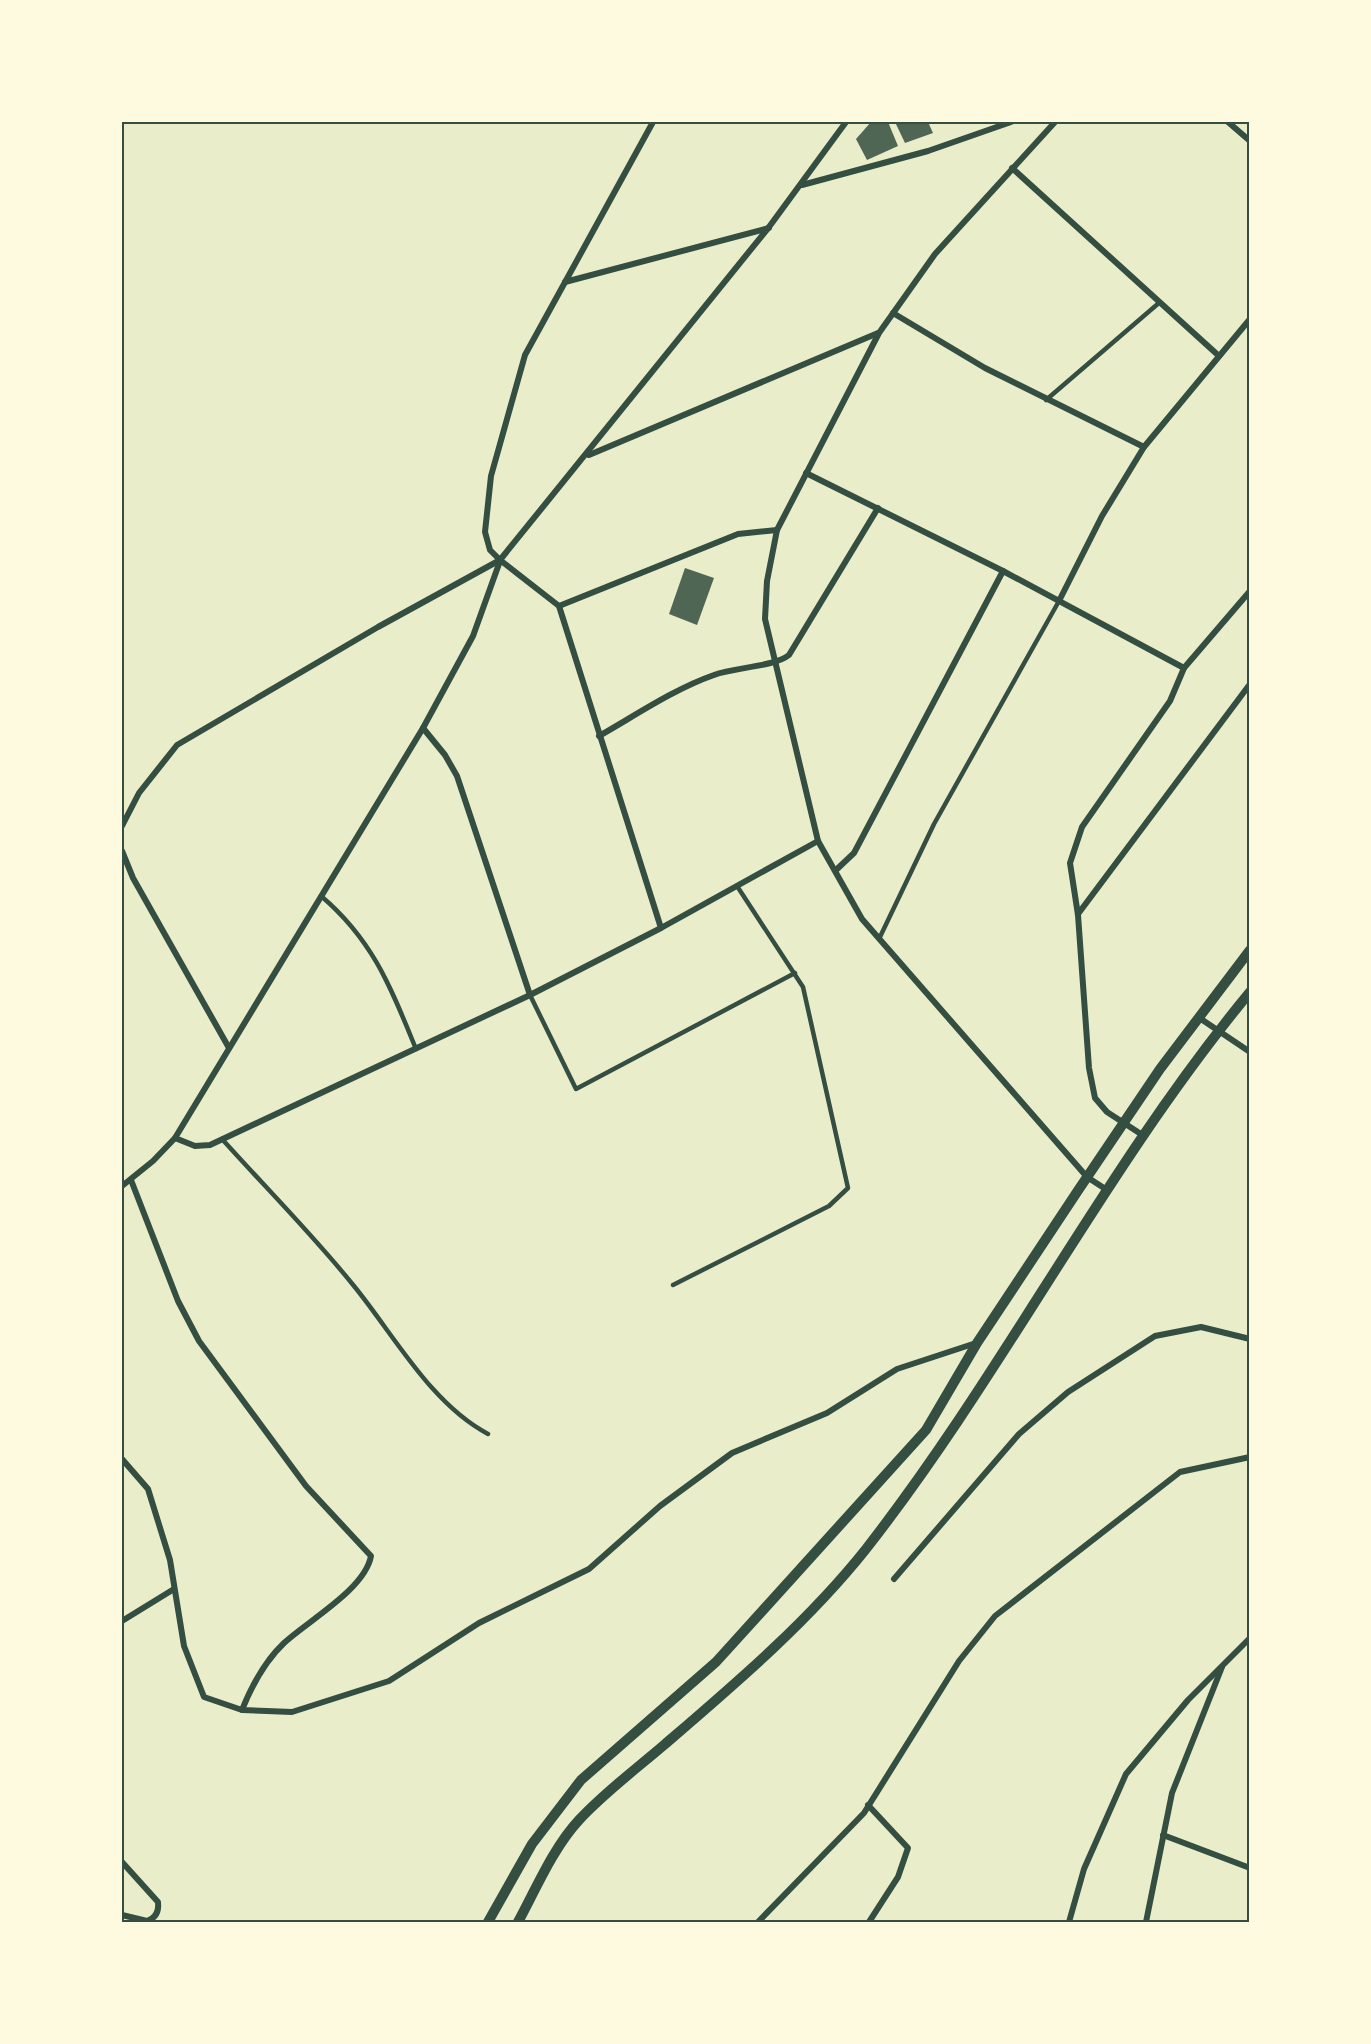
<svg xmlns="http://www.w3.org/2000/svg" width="1371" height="2044" font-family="'Alegreya Sans',sans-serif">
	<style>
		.building { fill: #4f6655 }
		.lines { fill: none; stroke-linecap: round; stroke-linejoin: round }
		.service { stroke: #344e41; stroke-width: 4.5 }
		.minor { stroke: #344e41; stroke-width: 6 }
		.tertiary { stroke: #344e41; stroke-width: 10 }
		.neatline { fill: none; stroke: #344e41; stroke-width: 2 }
	</style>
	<rect width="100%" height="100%" fill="#e9edc9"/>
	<g class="building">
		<polygon points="871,122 888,122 898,146 867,160 856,139"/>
		<polygon points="895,122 928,122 933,133 905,143"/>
		<polygon points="685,568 714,578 697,625 669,614"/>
	</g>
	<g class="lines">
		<g class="service">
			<polyline points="1046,400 1160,302"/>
			<path d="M321 896C373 940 391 988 416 1049"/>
			<polyline points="879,939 934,824 1059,601"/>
			<polyline points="530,995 576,1089 795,973"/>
			<path d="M222 1139C266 1188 313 1235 354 1286 394 1335 431 1404 488 1434"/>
			<polyline points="673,1285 829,1206 848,1188 803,987 737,886"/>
		</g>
		<g class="minor">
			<polyline points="653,122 525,355 491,476 485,532 490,550 500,560 559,606 661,928"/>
			<polyline points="1055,122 935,254 879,333 777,530 767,581 765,619 818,841 862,919 1087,1177 1107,1190"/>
			<polyline points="1228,122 1250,141"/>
			<polyline points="1012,168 1219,356"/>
			<polyline points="802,185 928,151 1011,122"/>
			<polyline points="565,282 769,228"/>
			<polyline points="893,313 985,368 1144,447"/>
			<polyline points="589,455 878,333"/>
			<polyline points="806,473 1003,571 1184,668"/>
			<polyline points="1059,601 1102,516 1144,447 1250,319"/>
			<polyline points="559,606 738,534 777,530"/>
			<polyline points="423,728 445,755 457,776 530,995"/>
			<path d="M599 736C636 715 674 689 714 675 735 667 774 667 789 655L878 508"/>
			<polyline points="122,826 139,793 177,745 378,627 500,560 769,227 846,122"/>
			<polyline points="122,851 133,878 229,1048"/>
			<polyline points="836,870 854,853 1003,571"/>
			<polyline points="1078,914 1250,684"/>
			<polyline points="1198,1017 1250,1052"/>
			<polyline points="1144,1136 1107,1112 1095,1098 1089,1068 1078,915 1070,863 1082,827 1170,701 1184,668 1250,591"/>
			<polyline points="175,1138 195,1146 210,1145 530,995 661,928 818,841"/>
			<path d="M131 1180 178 1301 199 1341 306 1486 371 1556C365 1589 309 1620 284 1643 264 1662 252 1685 242 1710"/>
			<polyline points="122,1186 153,1161 175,1138 423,728 473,636 500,561"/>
			<polyline points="122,1459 148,1489 170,1560 184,1646 204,1697 242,1710 292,1712 389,1681 479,1623 589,1569 660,1506 732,1453 827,1413 897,1369 976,1343"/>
			<polyline points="894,1579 1019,1434 1068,1392 1155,1336 1201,1327 1250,1339"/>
			<polyline points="122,1621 174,1589"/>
			<polyline points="868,1805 908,1848 898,1877 869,1922"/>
			<polyline points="1163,1835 1250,1868"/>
			<path d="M122 1862 158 1902C159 1911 156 1918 147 1921L122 1915"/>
			<polyline points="758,1922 864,1813 959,1661 995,1616 1180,1472 1250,1457"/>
			<polyline points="1069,1922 1084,1869 1126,1774 1188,1700 1250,1638"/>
			<polyline points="1146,1922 1172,1793 1222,1667"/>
		</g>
		<g class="tertiary">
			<polyline points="488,1922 532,1844 581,1780 716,1662 926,1430 977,1343 1077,1192 1160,1069 1250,950"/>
			<path d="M518 1922C536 1889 553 1848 579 1820 605 1792 636 1769 664 1745 735 1684 808 1622 866 1549 1005 1371 1106 1166 1250 992"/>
		</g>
	</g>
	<rect width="1371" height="2044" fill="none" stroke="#fefae0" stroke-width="246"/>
	<rect x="123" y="123" width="1125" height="1798" class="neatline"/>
</svg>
